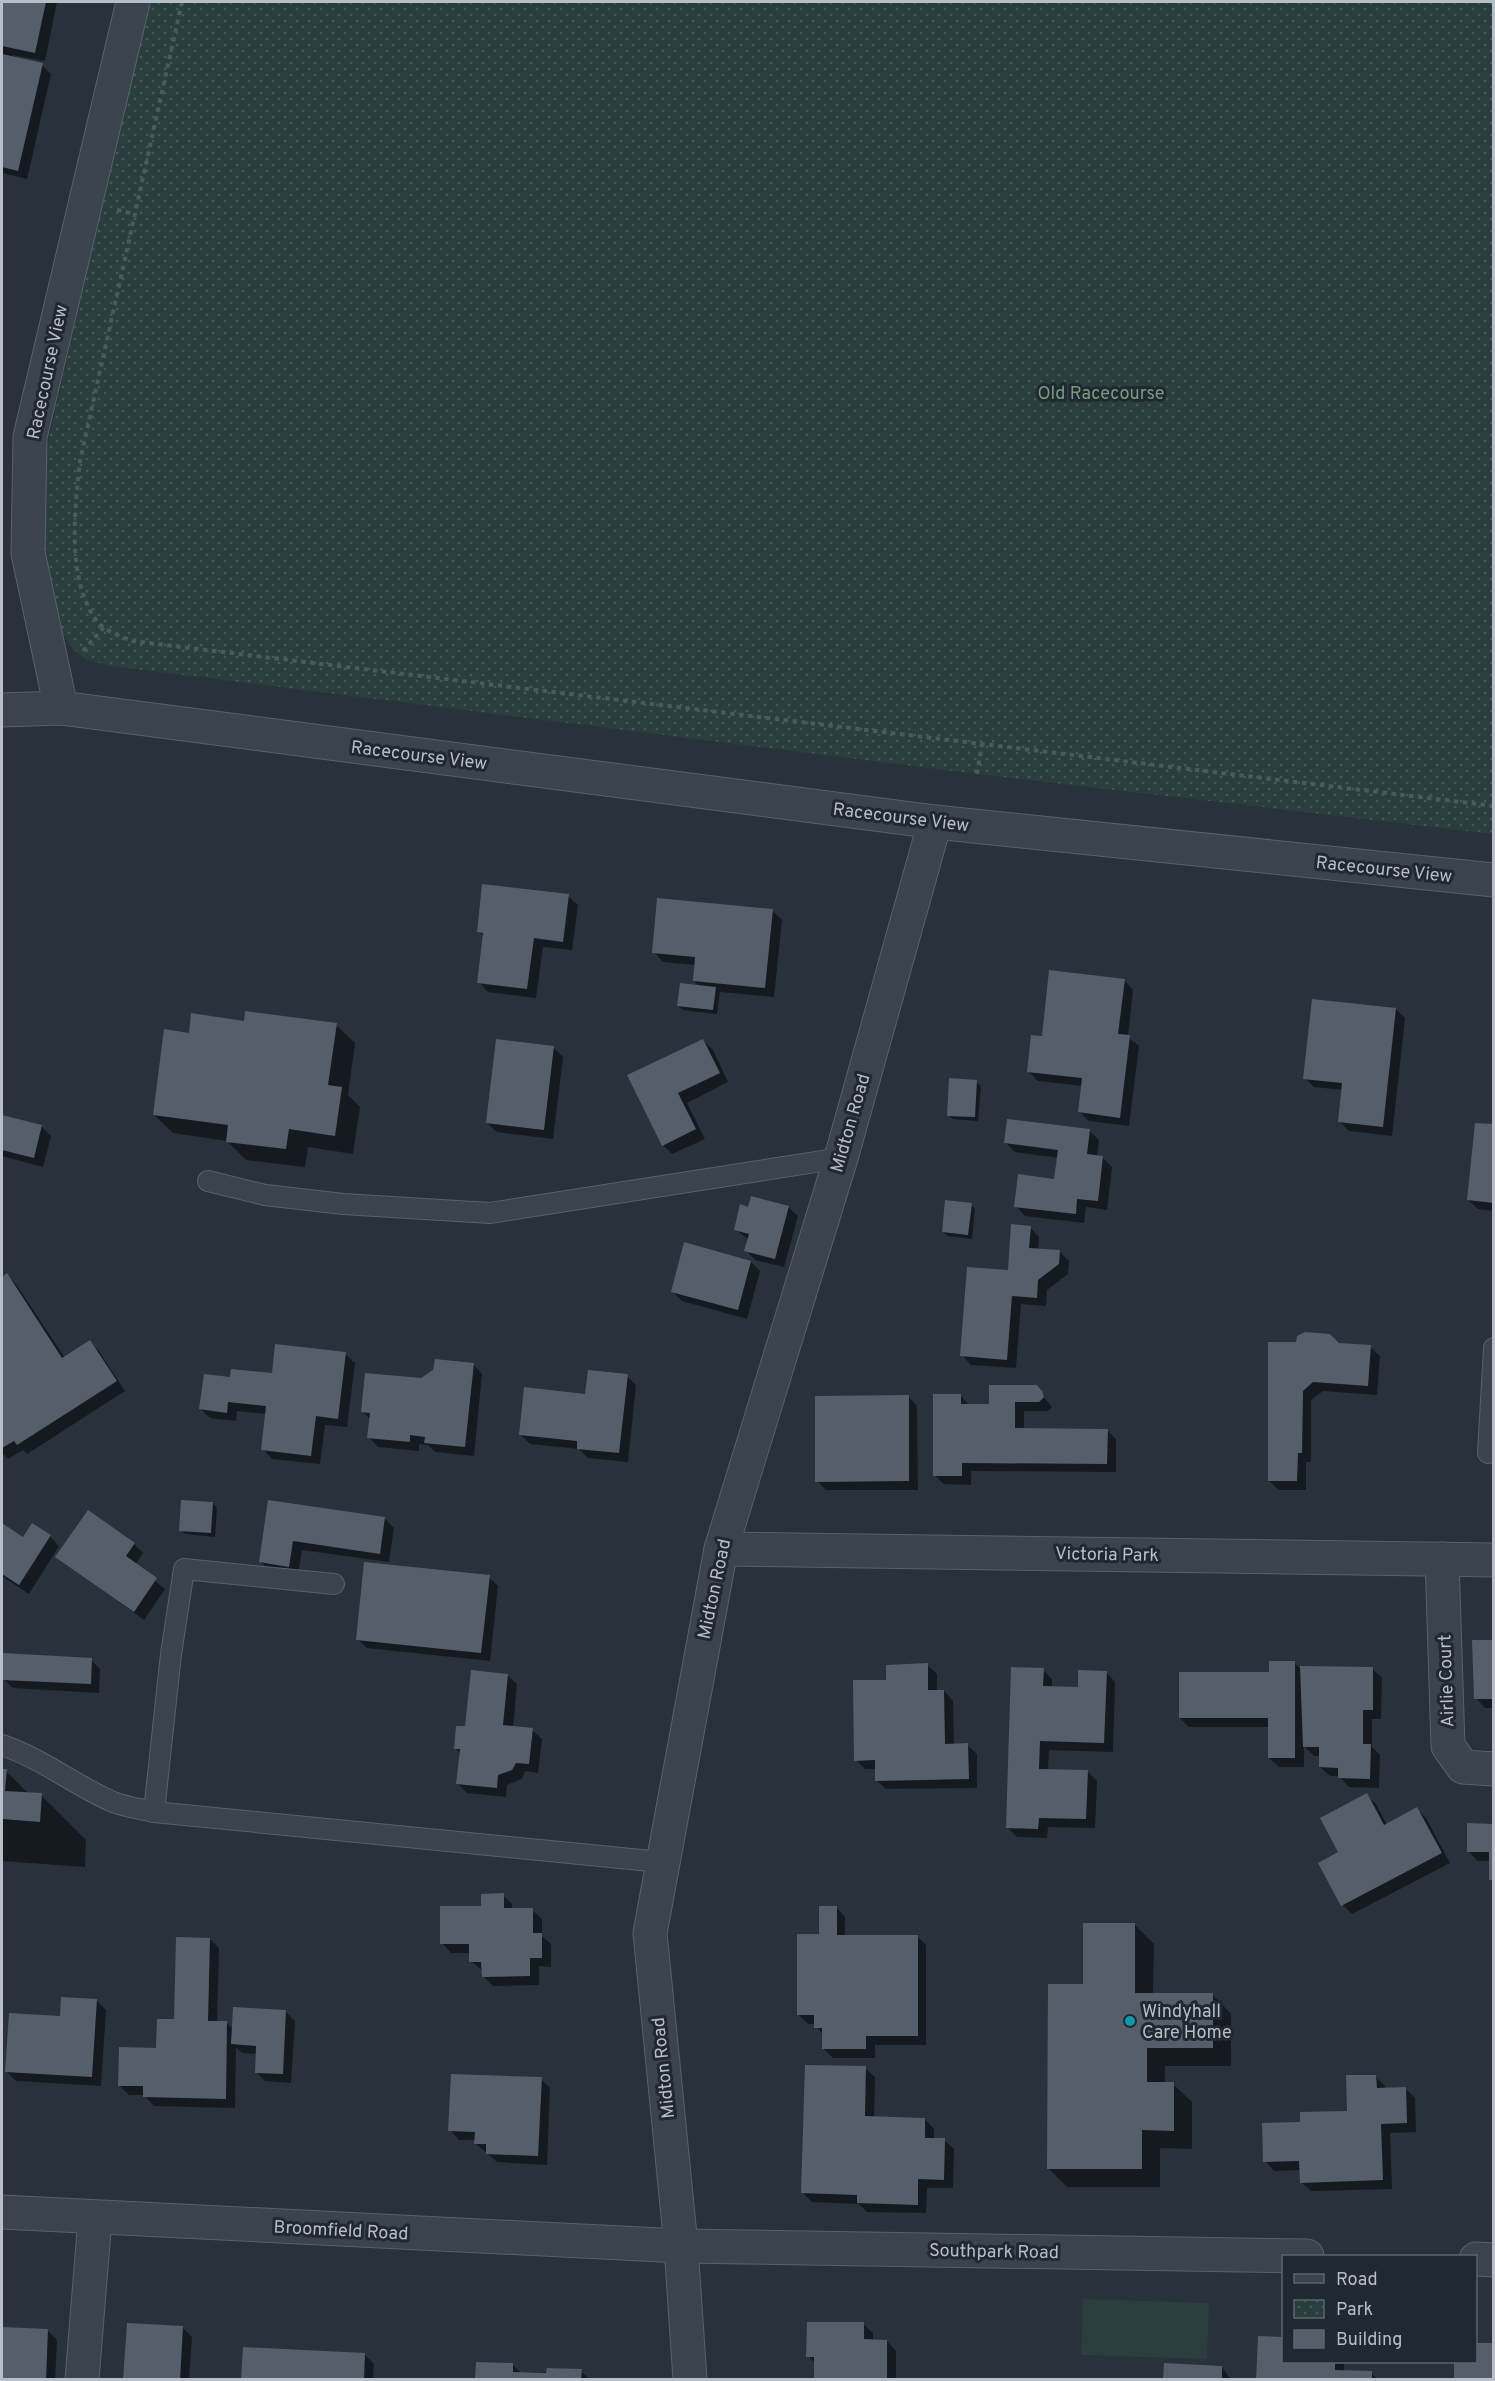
<svg xmlns="http://www.w3.org/2000/svg" width="1495" height="2381" font-family="Overpass,sans-serif">
	<style>
		.park { fill: url(#park-dots) }
		.garden { fill: #2a3e3e }
		.shadow { fill: #0007 }
		.building { fill: #555f6c }
		.lines { fill: none; stroke-linecap: round; stroke-linejoin: round }
		.service-casing { stroke: #59616b; stroke-width: 22 }
		.minor-casing { stroke: #59616b; stroke-width: 35 }
		.tertiary-casing { stroke: #59616b; stroke-width: 35 }
		.path { stroke: #495b5c; stroke-width: 4; stroke-dasharray: 4.5 4.5; stroke-linecap: butt }
		.service { stroke: #3b434d; stroke-width: 20 }
		.minor { stroke: #3b434d; stroke-width: 33 }
		.tertiary { stroke: #3b434d; stroke-width: 33 }
		.culture-dot { fill: #0f9aa8; stroke: #202832; stroke-width: 2 }
		.labels { text-anchor: middle; stroke-width: 6; stroke-linejoin: round; paint-order: stroke }
		.street-label { font-size: 18px; fill: #b7bec8; stroke: #202832 }
		.park-label { font-size: 18px; fill: #789b7f; stroke: #202832 }
		.poi-label { font-size: 18px; fill: #b7bec8; stroke: #202832; text-anchor: start }
	</style>
	<defs>
		<pattern id="park-dots" width="8" height="8" patternUnits="userSpaceOnUse" patternTransform="scale(1.5)"><rect width="8" height="8" fill="#2a3e3e"/><path d="M2 2h.1M6 6h.1" fill="none" stroke="#475858" stroke-width="1.8" stroke-linecap="round"/></pattern>
	</defs>
	<rect width="100%" height="100%" fill="#28313c"/>
	<polygon class="park" points="148,2 1493,2 1493,834 977,774 111,666 87,660 73,649 60,629 42,550 43,498 48,443"/>
	<polygon class="garden" points="1083,2299 1209,2303 1207,2359 1081,2355"/>
	<g class="shadow">
		<polygon points="2,2 57,2 45,61 12,55 12,58 42,65 51,74 27,179 2,173"/>
		<polygon points="568,896 578,905 572,950 543,947 536,998 488,992 479,982 484,937 478,931"/>
		<polygon points="772,910 782,920 774,997 720,992 717,1014 683,1010 678,1006 700,987 694,981 696,965 663,962 654,952"/>
		<polygon points="1124,980 1133,990 1128,1037 1139,1046 1129,1126 1089,1121 1080,1112 1083,1086 1038,1081 1028,1071 1043,1038"/>
		<polygon points="1396,1009 1405,1018 1392,1136 1349,1131 1339,1121 1343,1090 1314,1087 1305,1078"/>
		<polygon points="245,1022 336,1025 355,1043 348,1095 360,1107 353,1154 308,1147 305,1167 246,1160 227,1141 173,1133 154,1115 190,1034"/>
		<polygon points="703,1040 713,1050 728,1082 687,1103 705,1139 672,1154 663,1145 629,1076"/>
		<polygon points="553,1047 563,1057 553,1139 497,1132 487,1123"/>
		<polygon points="976,1082 981,1086 978,1121 953,1119 948,1115"/>
		<polygon points="2,1117 41,1126 51,1136 43,1167 2,1156"/>
		<polygon points="1494,1126 1494,1211 1478,1209 1468,1200"/>
		<polygon points="1090,1131 1099,1140 1097,1157 1102,1157 1112,1167 1107,1210 1086,1207 1084,1223 1025,1216 1016,1206 1055,1181 1059,1158 1015,1152 1006,1143"/>
		<polygon points="971,1205 975,1209 972,1239 948,1236 943,1232"/>
		<polygon points="788,1207 798,1216 784,1267 755,1260 746,1250 749,1240 735,1229 750,1208"/>
		<polygon points="1030,1227 1039,1237 1038,1250 1059,1251 1069,1261 1068,1274 1047,1290 1046,1306 1021,1304 1016,1368 971,1365 962,1355 1009,1271"/>
		<polygon points="751,1262 760,1271 747,1319 682,1301 673,1292"/>
		<polygon points="7,1275 16,1284 65,1358 90,1342 99,1351 125,1391 27,1454 23,1450 8,1459 2,1453 2,1278"/>
		<polygon points="1270,1343 1370,1347 1380,1356 1377,1395 1323,1391 1311,1400 1311,1462 1306,1462 1306,1490 1279,1490 1269,1481"/>
		<polygon points="345,1354 355,1363 347,1427 325,1425 320,1464 272,1459 263,1449 267,1414 237,1411 236,1421 210,1418 201,1409 232,1378 273,1375"/>
		<polygon points="473,1364 482,1374 474,1456 435,1452 428,1445 419,1444 419,1451 378,1447 369,1437 370,1419 362,1411 422,1380"/>
		<polygon points="627,1376 636,1385 628,1462 588,1458 579,1449 530,1444 520,1434 586,1395"/>
		<polygon points="1036,1387 1052,1407 1048,1411 1024,1411 1024,1430 1107,1430 1116,1439 1116,1472 971,1471 971,1485 944,1484 934,1475 961,1396 970,1406 990,1406"/>
		<polygon points="908,1396 917,1406 918,1490 826,1490 817,1481"/>
		<polygon points="270,1502 384,1518 394,1528 389,1562 302,1550 298,1575 270,1571 261,1562"/>
		<polygon points="213,1503 217,1508 215,1537 185,1534 181,1530"/>
		<polygon points="2,1525 23,1539 50,1536 59,1546 29,1594 2,1576"/>
		<polygon points="134,1544 143,1553 135,1565 165,1589 144,1620 57,1557"/>
		<polygon points="489,1577 498,1586 490,1661 367,1648 357,1639"/>
		<polygon points="1494,1641 1494,1708 1485,1708 1476,1698"/>
		<polygon points="91,1660 100,1669 99,1693 13,1688 3,1679"/>
		<polygon points="1294,1663 1302,1670 1372,1668 1382,1678 1381,1719 1372,1719 1372,1747 1380,1755 1379,1788 1349,1787 1339,1776 1330,1776 1320,1767 1321,1756 1314,1756 1304,1746 1304,1767 1279,1767 1269,1758 1269,1727 1189,1727 1180,1718"/>
		<polygon points="927,1665 937,1674 937,1692 944,1691 953,1701 954,1745 967,1745 977,1754 977,1788 886,1789 876,1780 876,1769 865,1769 856,1760"/>
		<polygon points="1043,1670 1052,1679 1052,1687 1079,1688 1106,1672 1115,1682 1113,1752 1049,1750 1048,1770 1087,1771 1097,1781 1095,1828 1048,1827 1047,1838 1017,1837 1007,1827"/>
		<polygon points="507,1675 517,1684 513,1728 532,1730 542,1739 538,1773 525,1771 522,1779 507,1785 506,1797 467,1793 458,1784 461,1754 455,1748 466,1728"/>
		<polygon points="2,1771 6,1771 29,1794 41,1795 86,1840 85,1867 2,1861"/>
		<polygon points="1366,1795 1376,1804 1387,1825 1417,1809 1426,1818 1450,1863 1352,1914 1343,1905"/>
		<polygon points="1494,1825 1494,1883 1490,1880 1491,1861 1478,1861 1468,1851"/>
		<polygon points="503,1895 512,1904 512,1910 532,1910 542,1919 542,1936 551,1944 551,1967 539,1966 539,1985 493,1986 483,1976 483,1971 471,1961 471,1953 451,1953 442,1943 483,1907"/>
		<polygon points="836,1907 845,1917 845,1936 917,1936 926,1945 926,2045 875,2045 875,2058 833,2058 823,2048 823,2035 815,2024 808,2024 799,2015 821,1936"/>
		<polygon points="1135,1925 1154,1944 1153,1994 1213,1995 1231,2014 1231,2066 1165,2066 1165,2084 1173,2084 1192,2102 1192,2149 1160,2148 1160,2187 1067,2187 1048,2168 1084,1986"/>
		<polygon points="210,1939 219,1948 217,2022 227,2023 233,2029 285,2011 295,2021 291,2083 265,2081 256,2072 257,2054 242,2053 236,2047 235,2108 154,2106 144,2095 129,2095 119,2085 158,2050 176,2021"/>
		<polygon points="96,2000 106,2010 101,2086 16,2081 7,2072 61,2018"/>
		<polygon points="865,2068 875,2077 874,2118 925,2119 934,2129 934,2140 944,2140 954,2149 953,2188 927,2188 926,2213 867,2212 859,2204 812,2202 803,2193"/>
		<polygon points="1375,2076 1385,2086 1385,2090 1406,2089 1415,2098 1416,2132 1390,2133 1392,2189 1311,2191 1301,2182 1301,2170 1274,2171 1265,2161 1302,2124 1349,2112"/>
		<polygon points="541,2079 550,2088 547,2165 497,2162 476,2144 476,2140 459,2140 450,2130"/>
		<polygon points="863,2324 873,2333 873,2341 887,2341 896,2351 896,2380 815,2380 816,2364 808,2356"/>
		<polygon points="182,2327 192,2337 189,2380 125,2380"/>
		<polygon points="2,2329 47,2330 57,2340 55,2380 2,2380"/>
		<polygon points="1476,2344 1494,2345 1494,2380 1455,2380 1456,2362 1476,2362"/>
		<polygon points="365,2355 374,2364 373,2380 243,2380"/>
		<polygon points="1284,2362 1344,2362 1344,2372 1371,2373 1378,2380 1257,2380"/>
		<polygon points="512,2364 521,2373 581,2371 590,2380 477,2380"/>
		<polygon points="1222,2367 1231,2380 1165,2380"/>
	</g>
	<g class="building">
		<polygon points="2,2 46,2 35,53 2,46"/>
		<polygon points="2,54 43,63 18,171 2,167"/>
		<polygon points="482,884 569,894 563,942 534,938 527,989 477,983 483,933 477,932"/>
		<polygon points="657,898 773,909 765,988 693,981 695,957 652,953"/>
		<polygon points="1049,970 1125,979 1118,1034 1130,1035 1120,1118 1078,1112 1082,1078 1027,1072 1031,1035 1042,1036"/>
		<polygon points="680,983 716,987 713,1010 677,1006"/>
		<polygon points="1312,999 1396,1008 1383,1127 1338,1122 1342,1083 1303,1079"/>
		<polygon points="245,1011 337,1023 328,1085 342,1087 335,1136 289,1129 286,1149 226,1142 228,1125 153,1115 164,1029 189,1033 191,1013 244,1021"/>
		<polygon points="496,1039 554,1046 544,1130 486,1123"/>
		<polygon points="703,1039 720,1073 678,1093 696,1129 662,1146 627,1075"/>
		<polygon points="949,1078 977,1080 975,1117 947,1116"/>
		<polygon points="2,1115 42,1125 34,1158 2,1150"/>
		<polygon points="1007,1119 1090,1129 1087,1154 1103,1156 1098,1201 1077,1199 1076,1214 1014,1207 1018,1174 1054,1179 1058,1150 1004,1143"/>
		<polygon points="1475,1123 1494,1124 1494,1203 1467,1200"/>
		<polygon points="751,1196 789,1206 775,1259 744,1251 749,1234 734,1230 740,1204 748,1207"/>
		<polygon points="945,1200 972,1203 968,1235 942,1232"/>
		<polygon points="1011,1224 1031,1226 1029,1248 1060,1250 1059,1264 1038,1280 1037,1298 1012,1296 1007,1360 960,1356 967,1267 1008,1270"/>
		<polygon points="684,1242 751,1261 738,1310 671,1292"/>
		<polygon points="7,1273 62,1358 90,1340 117,1381 17,1445 14,1441 2,1448 2,1277"/>
		<polygon points="1305,1332 1330,1334 1339,1343 1371,1345 1368,1386 1313,1382 1303,1391 1302,1453 1298,1453 1297,1481 1268,1481 1268,1342 1296,1342 1297,1336"/>
		<polygon points="275,1344 346,1352 338,1419 316,1416 311,1456 261,1450 266,1406 228,1402 227,1413 199,1409 204,1374 230,1377 231,1369 272,1373"/>
		<polygon points="435,1359 474,1363 465,1447 424,1443 425,1437 410,1435 410,1442 367,1438 370,1413 361,1412 365,1373 421,1378 433,1370"/>
		<polygon points="588,1370 628,1374 619,1453 577,1449 577,1441 519,1435 524,1387 585,1394"/>
		<polygon points="989,1385 1037,1385 1042,1391 1044,1397 1039,1402 1015,1402 1015,1428 1108,1429 1107,1464 962,1463 962,1476 933,1476 933,1394 961,1394 961,1404 989,1404"/>
		<polygon points="909,1395 909,1481 815,1482 815,1396"/>
		<polygon points="181,1500 213,1502 211,1533 179,1531"/>
		<polygon points="268,1500 385,1517 380,1554 293,1541 289,1567 259,1562"/>
		<polygon points="88,1510 135,1543 126,1556 157,1578 134,1612 55,1557"/>
		<polygon points="2,1523 23,1537 32,1523 51,1535 19,1585 2,1574"/>
		<polygon points="364,1562 490,1575 481,1653 356,1640"/>
		<polygon points="1472,1640 1494,1640 1494,1699 1474,1699"/>
		<polygon points="3,1653 92,1658 91,1684 2,1680"/>
		<polygon points="1269,1661 1295,1661 1295,1758 1268,1758 1268,1718 1179,1718 1179,1672 1269,1672"/>
		<polygon points="928,1663 928,1690 944,1690 945,1744 968,1743 969,1779 875,1781 875,1760 854,1761 853,1680 886,1680 886,1665"/>
		<polygon points="1300,1666 1373,1667 1373,1710 1363,1710 1363,1744 1371,1744 1370,1779 1338,1778 1338,1768 1319,1767 1319,1747 1303,1747"/>
		<polygon points="1011,1667 1044,1668 1043,1686 1078,1687 1078,1670 1107,1671 1104,1743 1040,1741 1039,1769 1088,1770 1086,1819 1039,1818 1038,1829 1006,1828"/>
		<polygon points="471,1670 508,1674 503,1725 533,1728 529,1764 516,1763 512,1770 498,1775 497,1788 456,1784 460,1749 454,1749 456,1726 465,1726"/>
		<polygon points="2,1769 7,1769 5,1791 42,1793 40,1822 2,1819"/>
		<polygon points="1367,1793 1384,1825 1417,1807 1442,1853 1341,1906 1318,1863 1338,1852 1320,1818"/>
		<polygon points="1467,1823 1494,1824 1494,1881 1489,1880 1489,1852 1467,1852"/>
		<polygon points="504,1893 504,1908 533,1908 533,1933 542,1933 542,1958 530,1958 530,1976 482,1977 481,1962 469,1962 469,1944 440,1944 440,1906 481,1906 481,1894"/>
		<polygon points="819,1906 837,1906 837,1935 918,1935 918,2036 866,2036 866,2049 822,2049 822,2028 814,2028 814,2015 797,2015 797,1934 819,1934"/>
		<polygon points="1083,1923 1135,1923 1135,1993 1213,1993 1213,2048 1147,2048 1147,2082 1174,2082 1174,2131 1142,2130 1142,2169 1047,2169 1048,1984 1083,1984"/>
		<polygon points="176,1937 210,1938 208,2021 227,2021 226,2099 143,2097 143,2086 118,2086 119,2047 156,2048 157,2019 174,2019"/>
		<polygon points="61,1997 97,1999 92,2077 5,2072 9,2013 60,2016"/>
		<polygon points="233,2007 286,2010 283,2074 255,2073 256,2046 231,2044"/>
		<polygon points="805,2065 866,2066 865,2116 925,2118 925,2138 945,2138 944,2180 918,2179 918,2205 857,2203 857,2195 801,2193"/>
		<polygon points="451,2074 542,2077 538,2156 486,2154 486,2144 474,2144 475,2132 448,2131"/>
		<polygon points="1346,2075 1376,2075 1377,2088 1406,2087 1407,2123 1381,2124 1383,2180 1300,2183 1299,2161 1263,2162 1262,2123 1300,2122 1300,2112 1347,2111"/>
		<polygon points="807,2322 864,2322 864,2339 887,2340 887,2380 814,2380 814,2357 806,2357"/>
		<polygon points="127,2323 183,2326 180,2380 123,2380"/>
		<polygon points="2,2327 48,2329 46,2380 2,2380"/>
		<polygon points="1258,2336 1284,2337 1284,2362 1335,2362 1335,2370 1372,2371 1372,2380 1256,2380"/>
		<polygon points="1476,2343 1494,2343 1494,2380 1454,2380 1454,2362 1476,2362"/>
		<polygon points="243,2347 365,2353 364,2380 241,2380"/>
		<polygon points="476,2362 513,2363 513,2372 546,2373 547,2368 582,2369 581,2380 475,2380"/>
		<polygon points="1164,2363 1222,2366 1222,2380 1163,2380"/>
	</g>
	<g class="lines">
		<defs>
			<g id="service">
				<polyline points="208,1181 265,1195 343,1204 490,1213 841,1158"/>
				<polyline points="1488,1453 1494,1348"/>
				<path d="M2 1745C43 1759 74 1785 113 1802 126 1807 141 1809 154 1812L661 1862"/>
				<polyline points="154,1812 171,1654 184,1569 334,1584"/>
			</g>
			<g id="minor">
				<polyline points="61,708 28,553 30,437 133,2"/>
				<polyline points="721,1549 1494,1560"/>
				<polyline points="1442,1559 1448,1746 1463,1767 1494,1769"/>
				<polyline points="2,2212 681,2246 1307,2256"/>
				<polyline points="1476,2259 1494,2260"/>
				<polyline points="82,2380 95,2218"/>
			</g>
			<g id="tertiary">
				<polyline points="2,710 61,708 935,822 1494,880"/>
				<polyline points="690,2380 681,2246 650,1933 721,1549 841,1158 935,822"/>
			</g>
		</defs>
		<use href="#service" class="service-casing"/>
		<use href="#minor" class="minor-casing"/>
		<use href="#tertiary" class="tertiary-casing"/>
		<g class="path">
			<path d="M182 2 80 461C75 508 66 578 96 620 104 631 120 636 132 641L1494 806"/>
			<polyline points="117,210 134,214"/>
			<polyline points="83,651 104,627"/>
			<polyline points="977,774 982,744"/>
		</g>
		<use href="#service" class="service"/>
		<use href="#minor" class="minor"/>
		<use href="#tertiary" class="tertiary"/>
	</g>
	<circle class="culture-dot" cx="1130" cy="2021" r="6"/>
	<g class="labels">
		<g class="street-label">
			<text transform="translate(47 372) rotate(-78)" y="6">Racecourse View</text>
			<text transform="translate(419 755) rotate(7)" y="6">Racecourse View</text>
			<text transform="translate(901 817) rotate(7)" y="6">Racecourse View</text>
			<text transform="translate(1384 869) rotate(6)" y="6">Racecourse View</text>
			<text transform="translate(850 1123) rotate(-74)" y="6">Midton Road</text>
			<text transform="translate(1107 1554) rotate(1)" y="6">Victoria Park</text>
			<text transform="translate(714 1589) rotate(-78)" y="6">Midton Road</text>
			<text transform="translate(1446 1681) rotate(-92)" y="6">Airlie Court</text>
			<text transform="translate(663 2068) rotate(-96)" y="6">Midton Road</text>
			<text transform="translate(341 2230) rotate(3)" y="6">Broomfield Road</text>
			<text transform="translate(994 2251) rotate(1)" y="6">Southpark Road</text>
		</g>
		<g class="park-label">
			<text x="1101" y="399">Old Racecourse</text>
		</g>
		<g class="poi-label">
			<text x="1142" y="2017">Windyhall<tspan x="1142" dy="21">Care Home</tspan></text>
		</g>
	</g>
	<rect width="1495" height="2381" fill="none" stroke="#b7bec8" stroke-width="6"/>
	<rect x="1282" y="2255" width="195" height="108" fill="#202832" stroke="#5c646e" stroke-width="1.5"/>
	<rect x="1294" y="2274" width="30" height="9" fill="#3b434d" stroke="#5c646e" stroke-width="1.5"/>
	<text x="1336" y="2285" font-size="18" fill="#b7bec8">Road</text>
	<rect x="1294" y="2300" width="30" height="18" fill="url(#park-dots)" stroke="#5c646e" stroke-width="1.5"/>
	<text x="1336" y="2315" font-size="18" fill="#b7bec8">Park</text>
	<rect x="1294" y="2330" width="30" height="18" fill="#555f6c" stroke="#5c646e" stroke-width="1.5"/>
	<text x="1336" y="2345" font-size="18" fill="#b7bec8">Building</text>
</svg>
